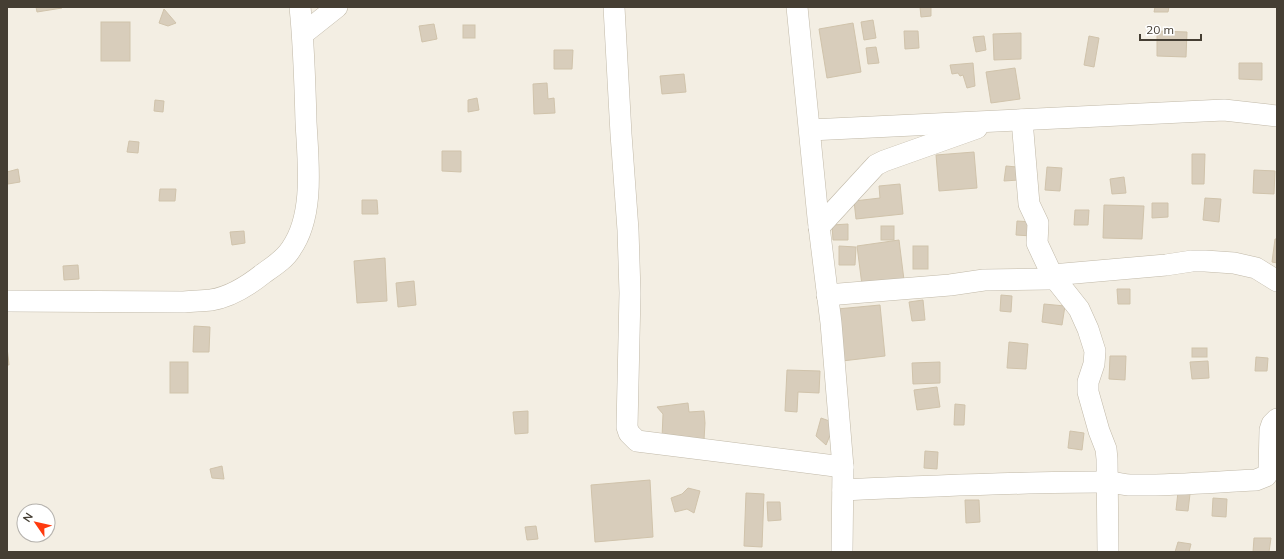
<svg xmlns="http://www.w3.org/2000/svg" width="1284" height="559" font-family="Mulish,sans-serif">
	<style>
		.building { fill: #d8cdbb; stroke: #d0c3ab }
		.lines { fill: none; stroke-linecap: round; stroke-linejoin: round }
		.minor-casing { stroke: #c1b9a8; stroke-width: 22 }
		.minor { stroke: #fff; stroke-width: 21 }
	</style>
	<rect width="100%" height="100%" fill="#f3eee3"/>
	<g class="building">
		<polygon points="36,7 62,7 62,8 37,12"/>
		<polygon points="920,7 931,7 931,16 921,17"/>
		<polygon points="1155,7 1169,7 1168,12 1154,12"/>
		<polygon points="164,9 176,23 168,26 159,23"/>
		<polygon points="873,20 876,38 864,40 861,22"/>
		<rect x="101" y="22" width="29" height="39"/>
		<polygon points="853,23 861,72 827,78 819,29"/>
		<polygon points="434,24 437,39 422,42 419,26"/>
		<rect x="463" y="25" width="12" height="13"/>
		<polygon points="904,31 918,31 919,48 905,49"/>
		<polygon points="1157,31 1187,32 1186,57 1157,56"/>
		<polygon points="1021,33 1021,59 994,60 993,34"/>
		<polygon points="984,36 986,50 976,52 973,37"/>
		<polygon points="1089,36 1099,38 1094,67 1084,65"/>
		<polygon points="876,47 879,63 868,64 866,48"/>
		<polygon points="554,50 573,50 572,69 554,69"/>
		<polygon points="973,63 975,86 967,88 963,75 960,76 958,73 952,74 950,65"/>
		<polygon points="1239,63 1262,63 1262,80 1239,79"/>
		<polygon points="1015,68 1020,99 991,103 986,72"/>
		<polygon points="684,74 686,92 662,94 660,76"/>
		<polygon points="547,83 548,99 554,98 555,113 534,114 533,84"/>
		<polygon points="477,98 479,110 468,112 468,100"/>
		<polygon points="155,100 164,101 163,112 154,111"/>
		<polygon points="129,141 139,142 138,153 127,152"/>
		<polygon points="442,151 461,151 461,172 442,171"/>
		<polygon points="974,152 977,188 939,191 936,155"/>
		<polygon points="1192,154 1205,154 1204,184 1192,184"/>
		<polygon points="1006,166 1017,167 1019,180 1004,181"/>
		<polygon points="1047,167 1062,168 1060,191 1045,190"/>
		<polygon points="18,169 20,182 8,184 7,172"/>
		<polygon points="1254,170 1275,171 1274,194 1253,193"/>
		<polygon points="1124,177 1126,193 1112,194 1110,179"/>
		<polygon points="900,184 903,214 856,219 854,201 880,198 879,186"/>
		<polygon points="160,189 176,189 175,201 159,201"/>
		<polygon points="1205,198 1221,199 1219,222 1203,220"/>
		<polygon points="362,200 377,200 378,214 362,214"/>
		<polygon points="1152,203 1168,203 1168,217 1152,218"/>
		<polygon points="1104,205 1144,206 1142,239 1103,238"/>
		<polygon points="1075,210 1089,210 1088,225 1074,225"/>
		<polygon points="1017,221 1033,222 1032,236 1016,235"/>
		<polygon points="848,224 848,240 833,240 832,225"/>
		<rect x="881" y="226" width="13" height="14"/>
		<polygon points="244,231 245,243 232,245 230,232"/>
		<polygon points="1275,239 1277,239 1277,263 1272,262"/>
		<polygon points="899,240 904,280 862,285 857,246"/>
		<polygon points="839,246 856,247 855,265 839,265"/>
		<rect x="913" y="246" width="15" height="23"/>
		<polygon points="385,258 387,301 357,303 354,261"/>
		<polygon points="78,265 79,279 64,280 63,266"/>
		<polygon points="414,281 416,305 398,307 396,283"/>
		<polygon points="1117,289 1130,289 1130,304 1118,304"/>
		<polygon points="1001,295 1012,296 1011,312 1000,311"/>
		<polygon points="923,300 925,320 912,321 909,302"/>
		<polygon points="1044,304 1065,306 1062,325 1042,322"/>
		<polygon points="880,305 885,356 842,361 837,309"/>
		<polygon points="194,326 210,327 209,352 193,352"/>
		<polygon points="1009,342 1028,344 1026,369 1007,368"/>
		<polygon points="7,347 9,365 7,365"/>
		<rect x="1192" y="348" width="15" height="9"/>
		<polygon points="1110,356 1126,356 1125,380 1109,379"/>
		<polygon points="1256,357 1268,358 1267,371 1255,371"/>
		<polygon points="1208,361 1209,378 1192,379 1190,362"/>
		<rect x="170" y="362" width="18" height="31"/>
		<polygon points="940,362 940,383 913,384 912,363"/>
		<polygon points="787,370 820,371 819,393 798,392 797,412 785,411"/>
		<polygon points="937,387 940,407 917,410 914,390"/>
		<polygon points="688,403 689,412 704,411 705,423 704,440 662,438 663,414 657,407"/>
		<polygon points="955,404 965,405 964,425 954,425"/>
		<polygon points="528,411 528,433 515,434 513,412"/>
		<polygon points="821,418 835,423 826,445 816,436"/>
		<polygon points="1070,431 1084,433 1082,450 1068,448"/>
		<polygon points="925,451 938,452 937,469 924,468"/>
		<polygon points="222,466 224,479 212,478 210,469"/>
		<polygon points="650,480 653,537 595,542 591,485"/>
		<polygon points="688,488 700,491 694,513 687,509 675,512 671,498 682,494"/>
		<polygon points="1178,492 1190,494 1188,511 1176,510"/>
		<polygon points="746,493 764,494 762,547 744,546"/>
		<polygon points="1213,498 1227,499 1226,517 1212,516"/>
		<polygon points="965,500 979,500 980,522 966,523"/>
		<polygon points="767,502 780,502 781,520 768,521"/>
		<polygon points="536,526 538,539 527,540 525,527"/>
		<polygon points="1254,538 1271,538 1269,552 1253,552"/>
		<polygon points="1178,542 1191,544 1189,552 1175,552"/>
	</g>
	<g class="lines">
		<defs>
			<g id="minor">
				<polyline points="614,7 621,134 628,230 630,293 627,427 629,433 637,441 843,467"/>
				<polyline points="797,7 818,218 831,323 843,467 842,552"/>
				<polyline points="303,34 337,7"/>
				<polyline points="1022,120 1029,204 1038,223 1037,243 1052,275 1079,309 1088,329 1095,351 1094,364 1088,382 1088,392 1099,431 1106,449 1107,459 1108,552"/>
				<polyline points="810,130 1224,110 1277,116"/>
				<polyline points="819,227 876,165 884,161 977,128"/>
				<polyline points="827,295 950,285 984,280 1049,279 1052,275 1166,265 1192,261 1205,261 1234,263 1256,268 1277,281"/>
				<path d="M7 301 184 302C193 301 202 301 211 300 231 297 249 285 264 273 274 266 285 259 291 249 315 215 308 161 306 122 305 84 304 45 300 7"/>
				<path d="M843 490C930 486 1017 482 1105 482 1113 482 1121 484 1129 485 1171 486 1214 482 1256 480L1266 476 1269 471 1270 430 1272 424 1277 419"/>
			</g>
		</defs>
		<use href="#minor" class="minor-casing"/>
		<use href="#minor" class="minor"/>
	</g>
	<rect width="1284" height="559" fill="none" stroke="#453e33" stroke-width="16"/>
	<g transform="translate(36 523) rotate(304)"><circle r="19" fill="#ffffff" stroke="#b5b2ad"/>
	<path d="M0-3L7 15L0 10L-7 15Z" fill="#ff3a0e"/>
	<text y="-6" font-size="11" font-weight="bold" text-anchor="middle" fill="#453e33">N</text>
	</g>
	<path d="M1140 34v6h61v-6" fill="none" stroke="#453e33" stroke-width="2"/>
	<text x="1146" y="34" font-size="12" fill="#453e33" stroke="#ffffff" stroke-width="3" paint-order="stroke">20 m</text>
</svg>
